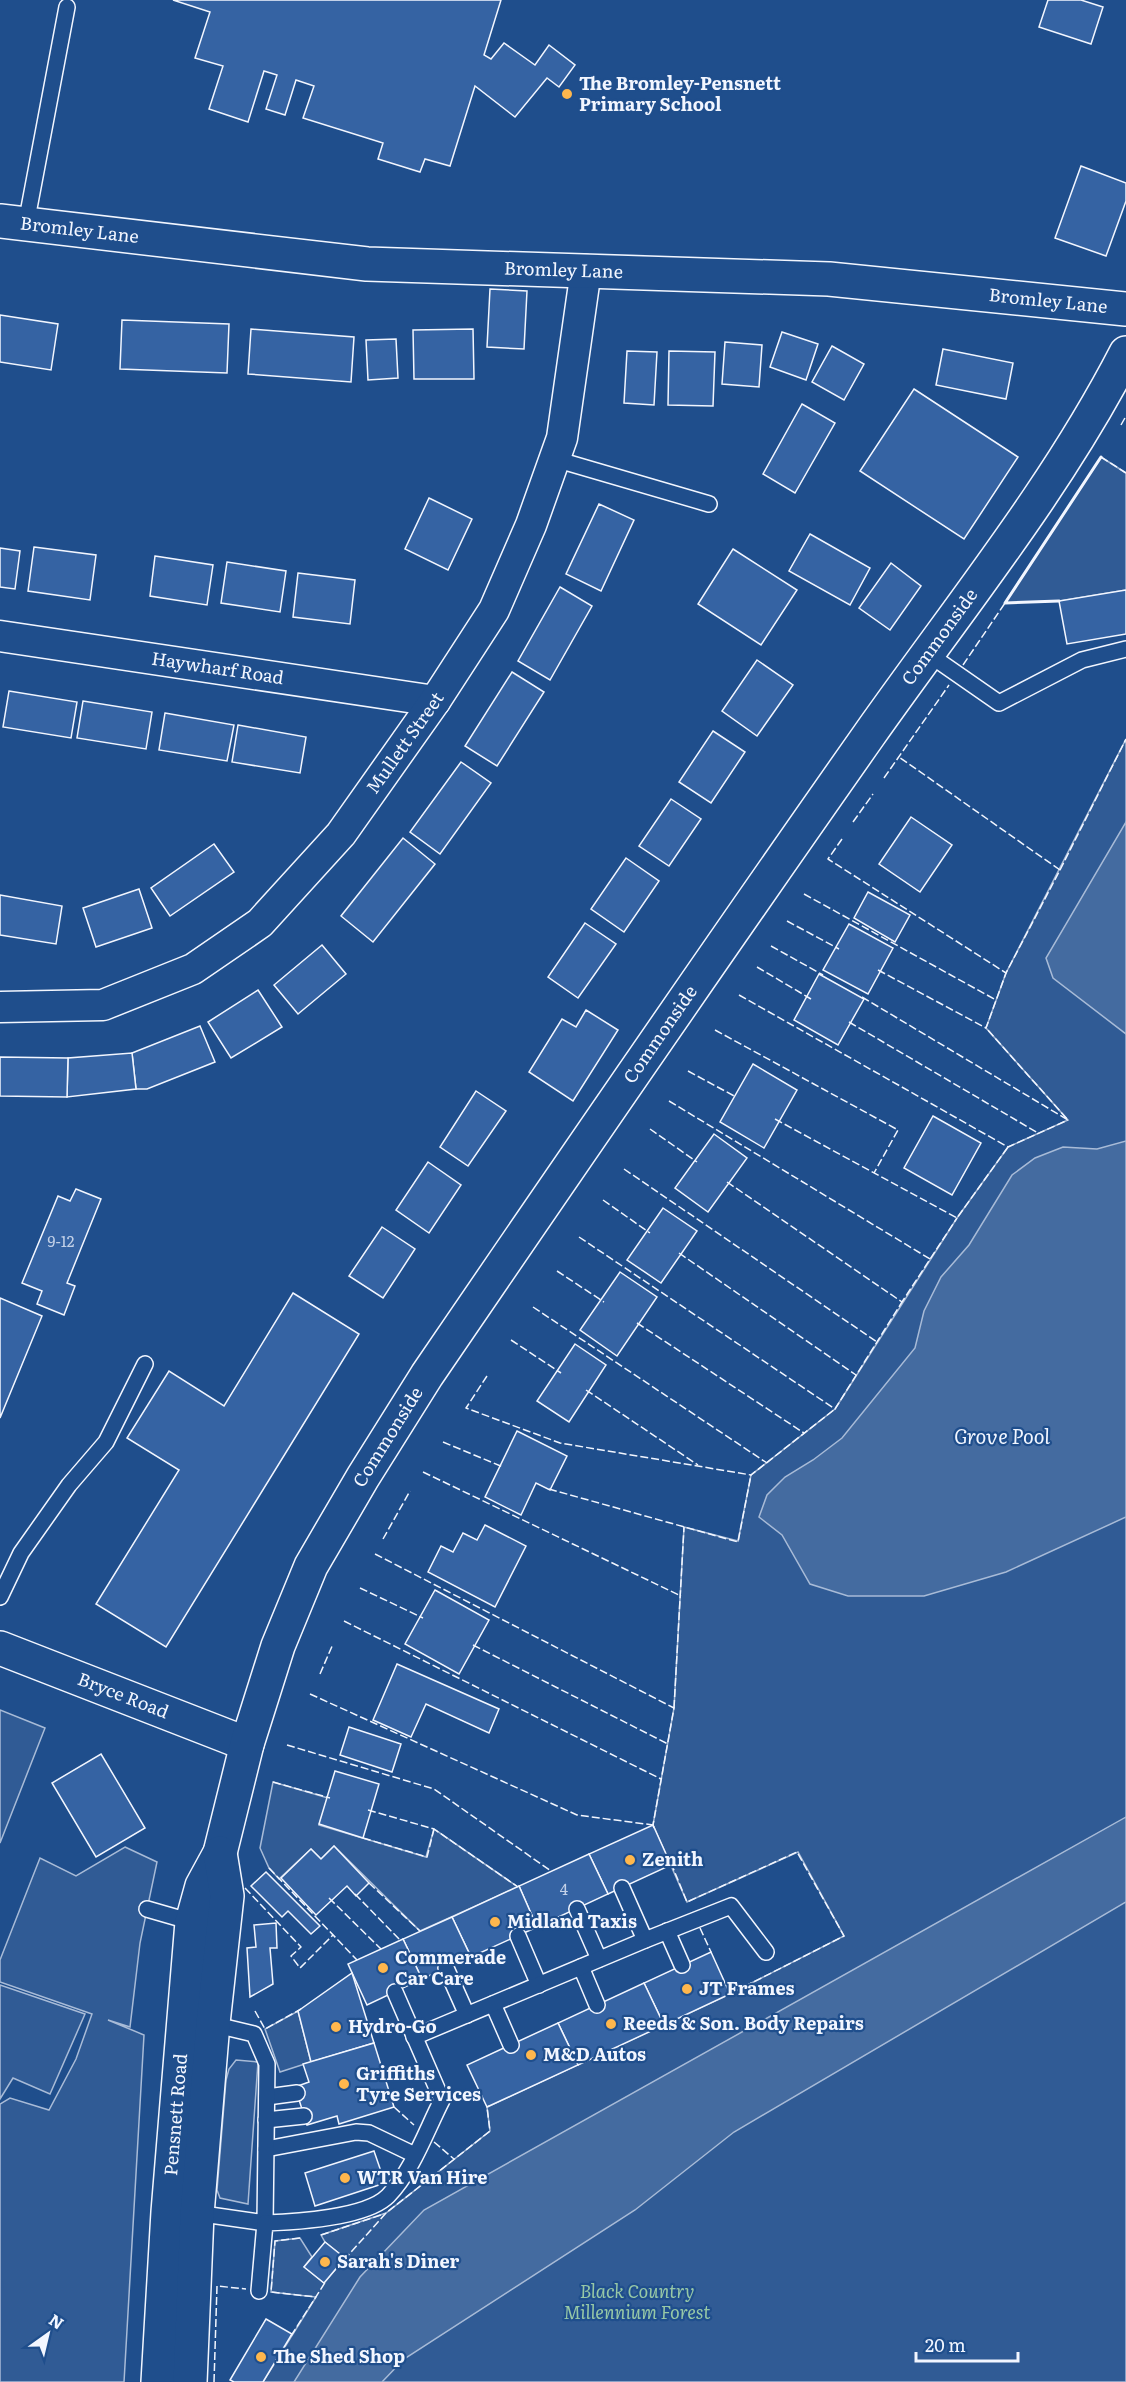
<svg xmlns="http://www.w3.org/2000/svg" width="1126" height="2382" font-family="Literata,serif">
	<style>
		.built { fill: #305b95; stroke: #a8bbd7; stroke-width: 1.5 }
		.water { fill: #446ba0; stroke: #a8bbd7; stroke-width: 1.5 }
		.building { fill: #3563a3; stroke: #f2f6ff; stroke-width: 1.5 }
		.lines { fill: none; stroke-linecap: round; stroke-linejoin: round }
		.service-casing { stroke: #f2f6ff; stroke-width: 18 }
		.minor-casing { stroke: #f2f6ff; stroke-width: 33 }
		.tertiary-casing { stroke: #f2f6ff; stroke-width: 36 }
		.secondary-casing { stroke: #f2f6ff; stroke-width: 36 }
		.service { stroke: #1f4e8c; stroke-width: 15 }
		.minor { stroke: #1f4e8c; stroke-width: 30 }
		.tertiary { stroke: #1f4e8c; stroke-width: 33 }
		.secondary { stroke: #1f4e8c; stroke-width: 33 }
		.fence { stroke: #f2f6ff; stroke-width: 1.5; stroke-dasharray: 8 3; stroke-linecap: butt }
		.wall { stroke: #f2f6ff; stroke-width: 3 }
		.poi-dot { fill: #ffb74d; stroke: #1f4e8c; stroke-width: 2 }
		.labels { text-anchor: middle; stroke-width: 4.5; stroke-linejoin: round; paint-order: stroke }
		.number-label { font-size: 15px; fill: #c3d1e8 }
		.poi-label { font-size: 18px; font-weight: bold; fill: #f2f6ff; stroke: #1f4e8c; text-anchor: start }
		.street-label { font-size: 18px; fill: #f2f6ff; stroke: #1f4e8c }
		.park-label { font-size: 18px; font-style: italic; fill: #97c8a6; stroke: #1f4e8c }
		.water-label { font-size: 20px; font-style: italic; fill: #f2f6ff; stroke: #1f4e8c }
	</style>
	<rect width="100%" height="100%" fill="#1f4e8c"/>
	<g class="built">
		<polygon points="1101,457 1126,473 1126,590 1059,601 1005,603"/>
		<polygon points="1126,739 1126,2382 263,2382 316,2297 271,2292 275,2241 300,2238 312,2257 304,2267 324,2283 345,2258 325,2242 321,2235 386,2213 490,2131 487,2107 730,1994 844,1936 798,1852 687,1902 653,1825 674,1708 684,1527 738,1541 751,1475 835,1409 957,1218 1008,1147 1068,1120 986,1028 1006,973"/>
		<polygon points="0,1710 45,1728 0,1843"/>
		<polygon points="273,1782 328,1798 319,1825 426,1857 434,1829 518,1887 420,1931 334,1846 321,1859 311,1849 279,1879 269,1868 260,1848"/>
		<polygon points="125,1847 157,1862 140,1943 130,2027 108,2020 144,2035 124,2382 0,2382 0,2104 10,2098 49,2110 76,2059 92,2014 0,1982 0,1960 40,1858 76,1876"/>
		<polygon points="0,1985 85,2014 50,2094 13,2078 0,2099"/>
		<polygon points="298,2011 311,2062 280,2072 265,2029"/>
		<polygon points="236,2060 258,2062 248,2204 220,2198 217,2190 226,2080 229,2069"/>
	</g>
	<g class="water">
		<polygon points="1126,822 1126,1034 1053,978 1046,958"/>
		<polygon points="1126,1141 1126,1517 1006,1572 924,1596 848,1596 810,1584 782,1535 759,1517 767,1495 785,1477 813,1460 842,1438 915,1348 924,1311 941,1277 969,1245 1012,1175 1035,1158 1063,1147 1097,1149"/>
		<polygon points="1126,1817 1126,1902 734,2132 635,2210 404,2359 382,2382 294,2382 360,2277 424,2210"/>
	</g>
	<g class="building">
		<polygon points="173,0 501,0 484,55 491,59 504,43 535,65 549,45 575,65 559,87 547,78 515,117 475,86 450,166 425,159 420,172 378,159 383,143 303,118 314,86 296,80 285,115 266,109 277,75 264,71 248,122 209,109 223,66 195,58 210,12"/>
		<polygon points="1048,0 1081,0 1103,7 1091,44 1039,27"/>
		<polygon points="1081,166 1126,183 1126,201 1106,256 1055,238"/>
		<polygon points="490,289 527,291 524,349 487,347"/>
		<polygon points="0,315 58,324 51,370 0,362"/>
		<polygon points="122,320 229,324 227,373 120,369"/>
		<polygon points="251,329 354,337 351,382 248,374"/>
		<polygon points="473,329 474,379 414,379 413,330"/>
		<polygon points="782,332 818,344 806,380 770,367"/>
		<polygon points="396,339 398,378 368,380 366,340"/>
		<polygon points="725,342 762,345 759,387 722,384"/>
		<polygon points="832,346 864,364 844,400 812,382"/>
		<polygon points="943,349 1013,363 1006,399 936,385"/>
		<polygon points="627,351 657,352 654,405 624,403"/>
		<polygon points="669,351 715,352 713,406 668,405"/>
		<polygon points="914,389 1018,457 964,539 860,471"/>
		<polygon points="802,404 835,423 795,493 763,474"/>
		<polygon points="429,498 472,519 448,570 405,549"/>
		<polygon points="599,504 634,520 601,591 566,574"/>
		<polygon points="810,534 870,568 850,605 789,571"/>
		<polygon points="34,547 96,555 90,600 28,591"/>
		<polygon points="0,548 20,551 15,589 0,587"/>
		<polygon points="733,549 797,590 761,645 698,604"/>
		<polygon points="155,556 213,565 207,605 150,596"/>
		<polygon points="227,562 286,571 280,612 221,603"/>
		<polygon points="891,563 921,586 890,630 859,608"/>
		<polygon points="298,573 355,580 350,624 293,617"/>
		<polygon points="560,587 592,606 550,680 518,661"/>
		<polygon points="1126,590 1126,634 1067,644 1059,601"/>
		<polygon points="757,660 793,685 757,736 722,711"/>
		<polygon points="512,672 544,692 497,766 465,746"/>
		<polygon points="9,691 77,702 71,738 3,727"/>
		<polygon points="83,701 152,712 146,749 77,738"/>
		<polygon points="165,713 234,725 227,761 159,750"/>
		<polygon points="238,725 306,737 300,773 232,762"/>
		<polygon points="713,731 745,752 711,803 679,782"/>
		<polygon points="461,762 491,783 440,854 410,832"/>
		<polygon points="671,799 701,819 669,866 639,846"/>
		<polygon points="911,817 952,845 920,892 879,864"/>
		<polygon points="403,838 435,864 373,942 341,916"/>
		<polygon points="214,844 234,872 170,916 151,888"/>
		<polygon points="626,858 659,881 624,932 591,909"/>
		<polygon points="139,889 152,928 96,947 83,908"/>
		<polygon points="868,892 910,915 895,942 854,918"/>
		<polygon points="0,895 62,906 56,944 0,935"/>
		<polygon points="585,923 616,944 578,998 548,977"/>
		<polygon points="849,924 893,948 868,994 823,970"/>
		<polygon points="322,945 346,974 298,1014 274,985"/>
		<polygon points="819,974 864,999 838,1045 794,1020"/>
		<polygon points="258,990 282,1027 231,1058 208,1022"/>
		<polygon points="586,1010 618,1030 573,1101 529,1072 562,1019 576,1027"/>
		<polygon points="200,1026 215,1062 147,1089 136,1089 132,1053"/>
		<polygon points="132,1053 136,1089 67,1097 68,1058"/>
		<polygon points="0,1057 68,1058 67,1097 0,1096"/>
		<polygon points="753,1064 797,1090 764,1148 720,1122"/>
		<polygon points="476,1091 506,1111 468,1166 440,1147"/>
		<polygon points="933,1116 981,1143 952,1195 904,1168"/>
		<polygon points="714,1134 747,1158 708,1212 675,1188"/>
		<polygon points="428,1162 461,1185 429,1233 396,1210"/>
		<polygon points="76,1189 101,1199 67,1283 75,1286 64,1315 37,1304 42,1291 22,1283 58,1196 70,1201"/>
		<polygon points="663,1208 697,1231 661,1283 627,1260"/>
		<polygon points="382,1227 415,1249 383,1298 349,1276"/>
		<polygon points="620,1272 657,1297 617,1356 580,1330"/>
		<polygon points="293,1293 359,1334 166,1647 96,1604 179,1470 127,1438 169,1371 224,1406"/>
		<polygon points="0,1298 42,1316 0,1418"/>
		<polygon points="575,1344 606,1365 569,1422 537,1401"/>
		<polygon points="517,1431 567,1456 550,1490 536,1483 521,1515 485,1497"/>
		<polygon points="485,1525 526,1546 495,1607 428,1572 441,1546 453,1552 463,1533 477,1540"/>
		<polygon points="435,1590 489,1620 459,1674 405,1644"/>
		<polygon points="397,1664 499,1709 489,1733 426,1704 411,1737 373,1720"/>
		<polygon points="349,1727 401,1744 392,1772 340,1755"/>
		<polygon points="101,1754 145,1828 96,1857 52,1783"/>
		<polygon points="335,1771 379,1784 363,1838 319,1824"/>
		<polygon points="653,1825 671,1865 608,1894 589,1854"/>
		<polygon points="334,1846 369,1883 356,1896 347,1886 316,1915 281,1878 311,1849 321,1859"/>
		<polygon points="589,1854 608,1894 537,1927 519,1886"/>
		<polygon points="266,1872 320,1926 311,1934 288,1911 282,1917 251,1886"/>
		<polygon points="519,1886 537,1927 471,1957 452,1917"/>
		<polygon points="452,1917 471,1957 422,1979 403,1939"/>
		<polygon points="276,1923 277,1948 270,1948 273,1984 250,1997 247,1948 256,1947 254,1925"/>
		<polygon points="403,1939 422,1979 367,2005 348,1964"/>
		<polygon points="711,1952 730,1994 664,2025 644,1983"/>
		<polygon points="352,1973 374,2043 311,2062 298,2011"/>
		<polygon points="644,1983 664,2025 578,2065 558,2023"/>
		<polygon points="558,2023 578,2065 487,2107 467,2065"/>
		<polygon points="374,2043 394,2107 339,2124 337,2116 307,2125 295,2087 309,2082 303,2064"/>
		<polygon points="374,2151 385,2183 315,2206 305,2173"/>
		<polygon points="325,2242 345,2258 324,2283 304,2267"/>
		<polygon points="266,2319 292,2334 263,2382 234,2382 230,2380"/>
	</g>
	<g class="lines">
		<defs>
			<g id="service">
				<polyline points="26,224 67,7"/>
				<polyline points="555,459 709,504"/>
				<polyline points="927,653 999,703 1082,660 1126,649"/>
				<polyline points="0,1597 21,1553 69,1485 106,1442 145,1364"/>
				<polyline points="622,1888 645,1940"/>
				<polyline points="147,1909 192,1922"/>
				<polyline points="577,1909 599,1959"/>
				<polyline points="667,1931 682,1965"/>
				<polyline points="518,1936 539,1985"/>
				<polyline points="581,1967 597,2005"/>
				<polyline points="446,1968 467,2015"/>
				<polyline points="493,2004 511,2045"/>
				<polyline points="414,2037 645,1940 731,1906 766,1952"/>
				<polyline points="267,2097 297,2093"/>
				<polyline points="266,2120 304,2116"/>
				<polyline points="266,2149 356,2132 369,2133 415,2155"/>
				<polyline points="196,2213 265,2223 267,2064 254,2034 212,2024"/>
				<path d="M259 2291 265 2223C295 2222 366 2218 388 2196 413 2170 426 2131 442 2100L395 1992"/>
			</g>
			<g id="minor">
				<path id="s1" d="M0 636 435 701"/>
				<path id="s2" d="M0 1007 103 1005 193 969 260 923 341 834 435 701 494 610 531 525 562 438 586 270"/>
			</g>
			<g id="tertiary">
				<path id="s3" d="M0 221 367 264 829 279 1126 309"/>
				<path id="s4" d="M0 1648 247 1744"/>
			</g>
			<g id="secondary">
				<path id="s5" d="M158 2382 168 2212 192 1922 202 1886 220 1853 247 1744 278 1646 311 1566 363 1477 427 1375C573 1161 720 947 869 735 957 610 1056 489 1126 353"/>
				<polyline points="190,2382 197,2214 213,2023 227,1896 220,1853"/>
			</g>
		</defs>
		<use href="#service" class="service-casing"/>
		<use href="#minor" class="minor-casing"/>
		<use href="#tertiary" class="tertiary-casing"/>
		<use href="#secondary" class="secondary-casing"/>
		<use href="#service" class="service"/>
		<use href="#minor" class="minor"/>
		<use href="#tertiary" class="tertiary"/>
		<use href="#secondary" class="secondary"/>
		<g class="fence">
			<polyline points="1121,425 1126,416"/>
			<polyline points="1101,457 1126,473"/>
			<polyline points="963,665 1005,603"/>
			<polyline points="884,778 949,685"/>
			<polyline points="853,822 873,794"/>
			<polyline points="842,839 828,859 1006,973 1060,870 899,757"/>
			<polyline points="1060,870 1126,739"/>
			<polyline points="804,894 996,1000"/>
			<polyline points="787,921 839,949"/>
			<polyline points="771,946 823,975"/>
			<polyline points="757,967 811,999"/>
			<polyline points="878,970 986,1028 1006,973"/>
			<polyline points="739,995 1008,1147 1068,1120"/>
			<polyline points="862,997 1068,1120 986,1028"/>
			<polyline points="849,1022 1038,1133"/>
			<polyline points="715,1030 898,1130 874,1173"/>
			<polyline points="688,1071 736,1097"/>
			<polyline points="669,1101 930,1259"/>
			<polyline points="775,1119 957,1218 1008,1147"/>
			<polyline points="650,1129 697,1162"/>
			<polyline points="624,1169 877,1342"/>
			<polyline points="727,1182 902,1302 957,1218"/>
			<polyline points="603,1200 650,1233"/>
			<polyline points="579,1237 835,1409 902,1302"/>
			<polyline points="679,1253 856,1375"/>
			<polyline points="557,1271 604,1302"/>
			<polyline points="533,1307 767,1463"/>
			<polyline points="637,1323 804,1433"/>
			<polyline points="511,1340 561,1373"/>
			<polyline points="487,1376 466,1408 560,1443 751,1475 835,1409"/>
			<polyline points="586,1390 698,1465"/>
			<polyline points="443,1442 503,1467"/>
			<polyline points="423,1472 681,1596"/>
			<polyline points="549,1489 738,1542 751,1475"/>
			<polyline points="383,1539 410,1491"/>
			<polyline points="375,1554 674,1708 653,1825 654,1828"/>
			<polyline points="360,1588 423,1618"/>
			<polyline points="344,1621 661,1779"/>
			<polyline points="473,1645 668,1744"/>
			<polyline points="320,1674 333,1644"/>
			<polyline points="310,1694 577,1815 653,1825 651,1826"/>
			<polyline points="674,1708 684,1527"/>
			<polyline points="287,1745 434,1789 551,1871"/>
			<polyline points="273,1782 330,1798"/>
			<polyline points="368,1810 434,1829 518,1887"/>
			<polyline points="363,1838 427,1857 434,1829"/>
			<polyline points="671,1863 687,1902 797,1852 844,1936 728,1995"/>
			<polyline points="269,1868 357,1960"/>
			<polyline points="369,1883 420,1931"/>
			<polyline points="245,1888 301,1947 291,1956 300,1968 333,1935"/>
			<polyline points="355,1894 400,1940"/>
			<polyline points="329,1898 381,1949"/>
			<polyline points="700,1928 711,1952"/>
			<polyline points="255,2011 265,2029 301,2009"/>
			<polyline points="394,2107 414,2125"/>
			<polyline points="434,2142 454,2159"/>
			<polyline points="321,2235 384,2214"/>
			<polyline points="300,2238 275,2241 271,2292 316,2297"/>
			<polyline points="344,2260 386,2213 490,2131 487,2107 489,2106"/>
			<polyline points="291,2336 326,2281"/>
			<polyline points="214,2382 217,2286 246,2289"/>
		</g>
		<polyline class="wall" points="1059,601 1005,603 1101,457"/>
	</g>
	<g class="poi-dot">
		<circle cx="567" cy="94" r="6"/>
		<circle cx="630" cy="1860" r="6"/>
		<circle cx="495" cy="1922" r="6"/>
		<circle cx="383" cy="1968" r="6"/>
		<circle cx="687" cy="1989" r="6"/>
		<circle cx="611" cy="2024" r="6"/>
		<circle cx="336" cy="2027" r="6"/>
		<circle cx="531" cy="2055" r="6"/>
		<circle cx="344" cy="2084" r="6"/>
		<circle cx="345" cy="2178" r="6"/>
		<circle cx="325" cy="2262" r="6"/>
		<circle cx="261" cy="2357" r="6"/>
	</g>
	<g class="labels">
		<g class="number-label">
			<text x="61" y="1247">9-12</text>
			<text x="564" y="1895">4</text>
		</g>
		<g class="poi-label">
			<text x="579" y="90">The Bromley-Pensnett<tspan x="579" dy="21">Primary School</tspan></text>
			<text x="642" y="1866">Zenith</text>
			<text x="507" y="1928">Midland Taxis</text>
			<text x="395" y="1964">Commerade<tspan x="395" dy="21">Car Care</tspan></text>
			<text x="699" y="1995">JT Frames</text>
			<text x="623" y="2030">Reeds &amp; Son. Body Repairs</text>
			<text x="348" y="2033">Hydro-Go</text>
			<text x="543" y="2061">M&amp;D Autos</text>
			<text x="356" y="2080">Griffiths<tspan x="356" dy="21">Tyre Services</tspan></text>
			<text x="357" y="2184">WTR Van Hire</text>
			<text x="337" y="2268">Sarah's Diner</text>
			<text x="273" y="2363">The Shed Shop</text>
		</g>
		<g class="street-label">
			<text dy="6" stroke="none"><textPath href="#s3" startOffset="80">Bromley Lane</textPath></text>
			<text dy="6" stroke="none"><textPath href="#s3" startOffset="566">Bromley Lane</textPath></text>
			<text dy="6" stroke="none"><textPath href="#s3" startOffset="1052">Bromley Lane</textPath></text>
			<text dy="6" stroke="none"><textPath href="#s5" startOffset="1960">Commonside</textPath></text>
			<text dy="6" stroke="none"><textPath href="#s1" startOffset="220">Haywharf Road</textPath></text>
			<text dy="6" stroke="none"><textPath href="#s2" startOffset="513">Mullett Street</textPath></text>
			<text dy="6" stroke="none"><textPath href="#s5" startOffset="1474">Commonside</textPath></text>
			<text dy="6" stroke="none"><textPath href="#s5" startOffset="988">Commonside</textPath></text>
			<text dy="6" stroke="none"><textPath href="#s4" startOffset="132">Bryce Road</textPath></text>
			<text dy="6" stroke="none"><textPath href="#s5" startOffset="268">Pensnett Road</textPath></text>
		</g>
		<g class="park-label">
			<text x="637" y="2298">Black Country<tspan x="637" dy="21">Millennium Forest</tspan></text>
		</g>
		<g class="water-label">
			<text x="1002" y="1444">Grove Pool</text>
		</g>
	</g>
	<g transform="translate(48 2334) rotate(34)" stroke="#1f4e8c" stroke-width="4.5" paint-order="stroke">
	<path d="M0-4.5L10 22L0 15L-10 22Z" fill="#f2f6ff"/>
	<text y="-9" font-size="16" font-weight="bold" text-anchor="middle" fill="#f2f6ff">N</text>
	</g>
	<path d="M916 2352v9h102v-9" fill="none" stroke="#f2f6ff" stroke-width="3"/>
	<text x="925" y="2352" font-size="18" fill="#f2f6ff" stroke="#1f4e8c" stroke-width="4.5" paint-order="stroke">20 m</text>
</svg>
